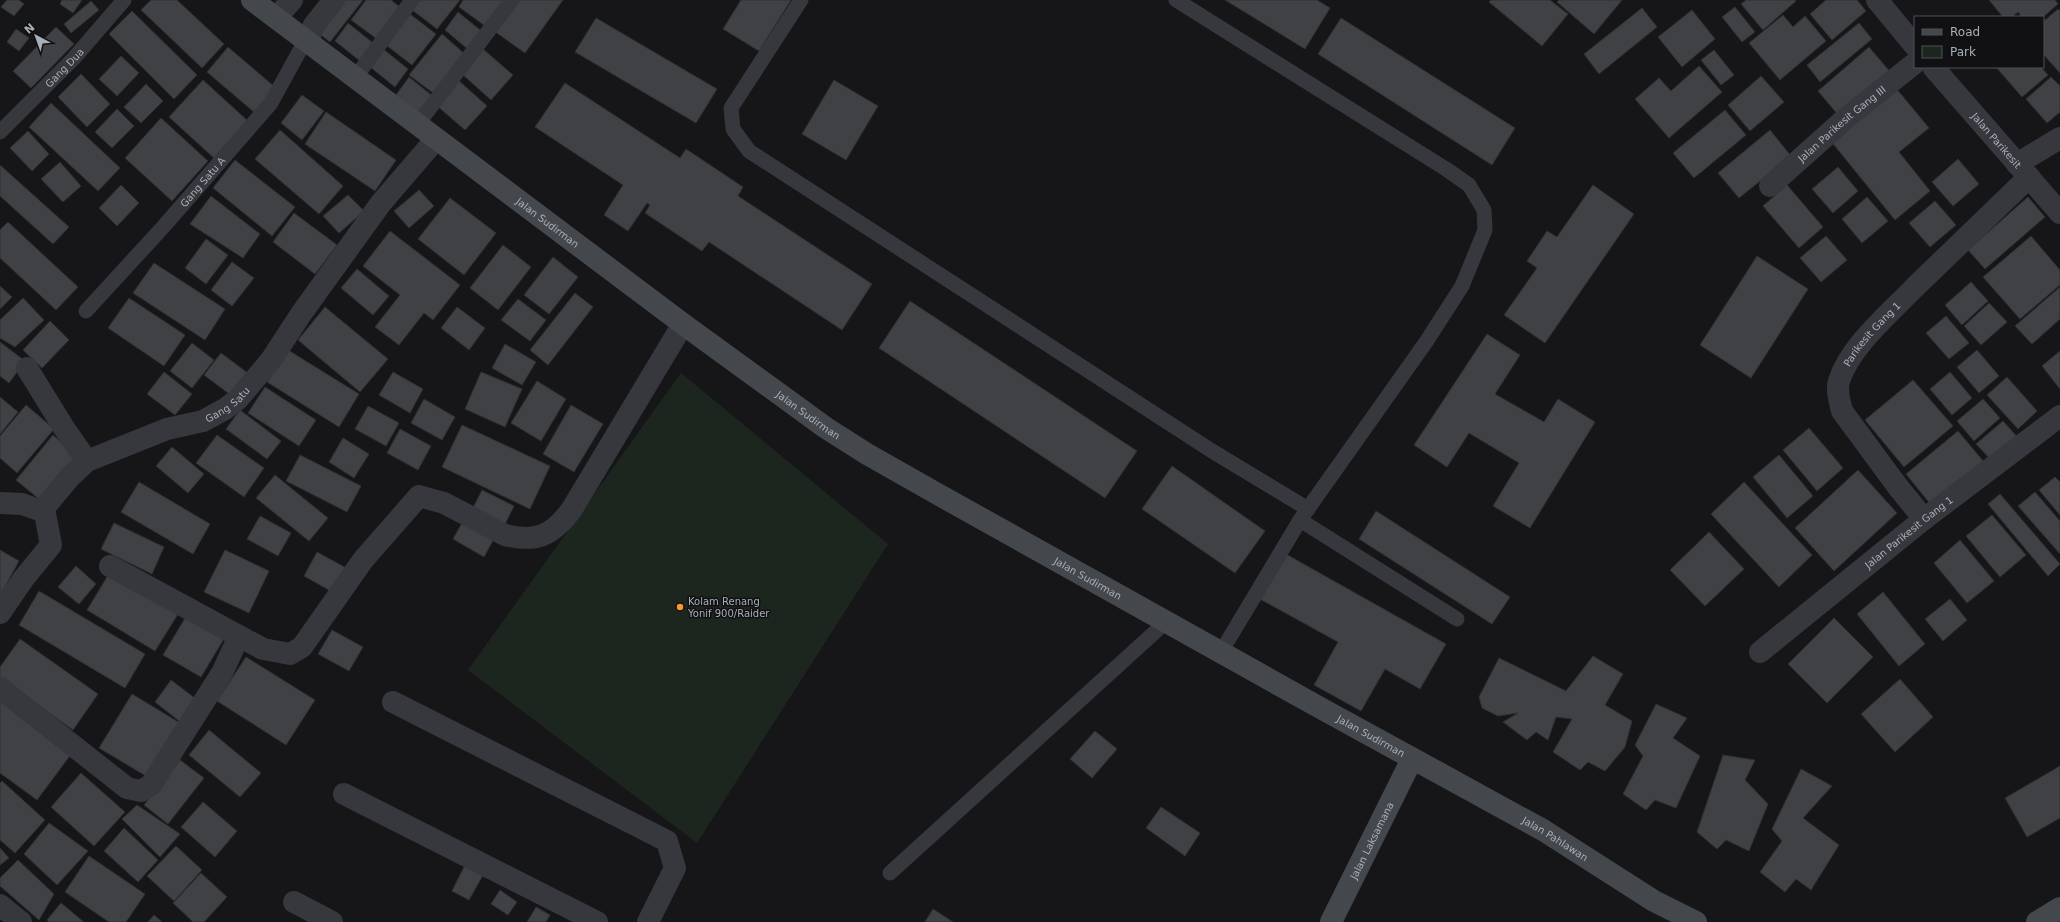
<svg xmlns="http://www.w3.org/2000/svg" width="2060" height="922" font-family="'DejaVu Sans',sans-serif">
	<style>
		.green { fill: #1d261e }
		.building { fill: #404145; stroke: #2f3034 }
		.lines { fill: none; stroke-linecap: round; stroke-linejoin: round }
		.lane { stroke: #36383d; stroke-width: 15 }
		.street { stroke: #36383d; stroke-width: 22 }
		.secondary { stroke: #44484d; stroke-width: 22 }
		.poi-dot { fill: #fa992b; stroke: #111113; stroke-width: 1.5 }
		.labels { text-anchor: middle; stroke-width: 3; stroke-linejoin: round; paint-order: stroke }
		.street-label { font-size: 10px; fill: #a7afb8; stroke: #111113 }
		.poi-label { font-size: 10px; fill: #a7afb8; stroke: #111113; text-anchor: start }
	</style>
	<rect width="100%" height="100%" fill="#161618"/>
	<polygon class="green" points="681,373 888,544 697,843 468,670"/>
	<g class="building">
		<polygon points="7,0 19,0 24,4 14,16 1,7"/>
		<polygon points="62,0 82,0 73,13 60,4"/>
		<polygon points="151,0 177,0 224,44 202,68 141,10"/>
		<polygon points="345,0 363,0 330,42 316,31"/>
		<polygon points="366,0 391,0 401,8 377,39 351,20"/>
		<polygon points="418,0 460,0 437,29 411,9"/>
		<polygon points="463,0 509,0 488,28 459,7"/>
		<polygon points="517,0 563,0 525,53 494,31"/>
		<polygon points="741,0 791,0 759,51 723,29"/>
		<polygon points="1225,0 1317,0 1330,8 1305,49"/>
		<polygon points="1491,0 1550,0 1568,14 1542,46 1489,2"/>
		<polygon points="1559,0 1622,0 1594,34 1557,2"/>
		<polygon points="1746,0 1795,0 1796,1 1763,30 1741,4"/>
		<polygon points="1826,0 1857,0 1866,11 1832,40 1810,14"/>
		<polygon points="1989,0 2055,0 2058,4 2043,17 2022,17 2018,12 2012,17 2003,17"/>
		<polygon points="91,1 99,10 71,33 64,24"/>
		<polygon points="1735,7 1755,32 1742,42 1722,17"/>
		<polygon points="1642,8 1657,27 1599,74 1584,54"/>
		<polygon points="2058,9 2060,11 2060,73 2043,54 2043,22"/>
		<polygon points="1692,10 1715,39 1682,67 1658,37"/>
		<polygon points="132,11 197,75 174,99 109,34"/>
		<polygon points="458,12 484,33 470,51 445,30"/>
		<polygon points="410,14 436,34 412,65 386,45"/>
		<polygon points="1783,15 1793,27 1805,16 1826,41 1780,80 1749,43"/>
		<polygon points="596,18 717,89 696,123 575,52"/>
		<polygon points="1341,18 1515,128 1492,165 1318,54"/>
		<polygon points="348,23 373,43 360,61 335,41"/>
		<polygon points="1859,23 1872,39 1820,82 1807,65"/>
		<polygon points="56,27 74,44 31,88 13,71"/>
		<polygon points="16,29 29,38 19,51 7,42"/>
		<polygon points="442,34 467,56 436,95 409,75"/>
		<polygon points="228,47 276,88 255,113 207,72"/>
		<polygon points="1869,47 1891,73 1839,116 1818,91"/>
		<polygon points="382,48 408,69 395,87 369,66"/>
		<polygon points="483,49 513,75 491,100 462,74"/>
		<polygon points="1714,50 1734,75 1721,85 1701,60"/>
		<polygon points="121,56 139,73 117,96 99,79"/>
		<polygon points="1699,66 1722,92 1669,138 1635,99 1659,78 1671,91"/>
		<polygon points="1996,67 2041,67 2048,75 2022,97"/>
		<polygon points="81,74 110,104 87,127 58,97"/>
		<polygon points="1761,76 1784,102 1750,131 1728,105"/>
		<polygon points="409,77 435,98 422,116 396,95"/>
		<polygon points="2051,77 2060,86 2060,112 2047,123 2026,99"/>
		<polygon points="457,79 487,106 465,130 435,104"/>
		<polygon points="203,80 249,122 215,159 169,117"/>
		<polygon points="834,80 878,106 846,160 802,134"/>
		<polygon points="565,83 680,158 686,149 743,187 738,196 872,284 842,330 709,242 702,251 645,213 650,205 647,203 628,231 604,215 623,185 535,127"/>
		<polygon points="146,84 163,101 141,123 124,107"/>
		<polygon points="1895,87 1929,128 1899,152 1930,191 1895,220 1830,140"/>
		<polygon points="302,95 324,111 302,140 281,123"/>
		<polygon points="51,103 120,168 98,191 29,127"/>
		<polygon points="117,109 134,126 112,148 95,132"/>
		<polygon points="1725,110 1746,135 1694,178 1673,153"/>
		<polygon points="326,112 396,160 375,191 305,144"/>
		<polygon points="161,118 208,161 172,201 125,158"/>
		<polygon points="280,130 343,186 319,214 255,159"/>
		<polygon points="1770,130 1791,156 1739,198 1718,173"/>
		<polygon points="28,131 49,154 32,171 10,148"/>
		<polygon points="1958,159 1979,184 1953,206 1932,182"/>
		<polygon points="235,160 295,207 272,236 213,188"/>
		<polygon points="60,162 81,186 63,202 41,179"/>
		<polygon points="0,165 69,227 53,244 0,196"/>
		<polygon points="1838,167 1858,191 1833,213 1812,189"/>
		<polygon points="121,185 139,203 117,226 99,208"/>
		<polygon points="1593,185 1634,214 1545,343 1504,315 1537,268 1527,261 1547,231 1557,237"/>
		<polygon points="1787,185 1823,227 1799,248 1763,206"/>
		<polygon points="419,190 434,206 409,228 394,211"/>
		<polygon points="348,195 364,211 339,233 323,216"/>
		<polygon points="211,196 260,234 243,258 190,224"/>
		<polygon points="1867,197 1888,221 1862,243 1842,219"/>
		<polygon points="2028,197 2045,217 1985,269 1968,250"/>
		<polygon points="450,198 496,233 464,275 418,239"/>
		<polygon points="1935,201 1956,225 1930,247 1909,223"/>
		<polygon points="294,213 337,245 315,274 273,242"/>
		<polygon points="8,222 78,287 56,310 0,258 0,230"/>
		<polygon points="390,231 460,285 433,320 424,313 399,345 375,327 400,295 363,266"/>
		<polygon points="1826,236 1847,260 1821,282 1800,258"/>
		<polygon points="2031,236 2060,270 2060,285 2020,319 1983,277"/>
		<polygon points="206,239 228,255 206,284 185,268"/>
		<polygon points="503,245 531,267 498,310 470,288"/>
		<polygon points="1757,256 1808,289 1751,378 1700,345"/>
		<polygon points="553,257 578,277 549,314 524,295"/>
		<polygon points="232,262 254,278 232,306 211,290"/>
		<polygon points="154,263 225,309 205,340 133,293"/>
		<polygon points="357,269 389,296 373,315 341,288"/>
		<polygon points="1971,282 1988,301 1962,325 1945,305"/>
		<polygon points="0,286 12,297 0,309"/>
		<polygon points="2060,287 2060,319 2032,344 2015,326"/>
		<polygon points="575,293 593,307 548,365 530,350"/>
		<polygon points="23,298 44,320 15,347 0,338 0,320"/>
		<polygon points="129,298 185,335 164,366 108,328"/>
		<polygon points="518,299 546,320 530,341 501,320"/>
		<polygon points="910,301 1137,451 1105,498 879,348"/>
		<polygon points="1989,303 2007,322 1981,345 1964,326"/>
		<polygon points="325,307 388,359 360,392 298,340"/>
		<polygon points="457,307 485,328 469,350 441,328"/>
		<polygon points="1946,316 1969,343 1949,359 1926,333"/>
		<polygon points="50,321 69,340 42,368 23,350"/>
		<polygon points="1487,334 1520,355 1495,394 1544,422 1558,399 1595,422 1530,528 1493,506 1519,463 1469,433 1447,467 1414,445"/>
		<polygon points="0,342 25,361 9,383 0,376"/>
		<polygon points="192,343 214,360 192,388 170,371"/>
		<polygon points="505,344 536,362 522,385 492,368"/>
		<polygon points="288,350 359,394 339,427 267,382"/>
		<polygon points="1977,350 1999,376 1979,393 1957,367"/>
		<polygon points="2060,351 2060,389 2042,366"/>
		<polygon points="221,353 249,374 232,396 204,375"/>
		<polygon points="164,372 192,394 175,415 147,394"/>
		<polygon points="393,372 423,389 410,413 379,395"/>
		<polygon points="481,372 522,389 505,427 465,409"/>
		<polygon points="1950,372 1972,398 1952,415 1930,389"/>
		<polygon points="2007,377 2037,411 2018,429 1987,395"/>
		<polygon points="1913,380 1953,426 1904,467 1865,420"/>
		<polygon points="537,381 566,399 541,441 511,423"/>
		<polygon points="265,387 316,420 299,446 248,413"/>
		<polygon points="0,397 18,412 0,434"/>
		<polygon points="424,399 455,417 442,440 411,423"/>
		<polygon points="1983,399 2000,418 1974,441 1957,421"/>
		<polygon points="26,405 54,429 17,473 0,458 0,436"/>
		<polygon points="571,405 603,424 574,472 543,454"/>
		<polygon points="368,406 399,423 386,446 355,429"/>
		<polygon points="240,410 281,441 267,459 226,429"/>
		<polygon points="2003,421 2020,440 1994,463 1976,444"/>
		<polygon points="462,425 550,466 530,509 442,467"/>
		<polygon points="1809,428 1843,468 1817,491 1783,450"/>
		<polygon points="400,429 431,446 418,470 387,453"/>
		<polygon points="1958,431 1984,462 1932,506 1906,474"/>
		<polygon points="53,435 81,460 44,503 16,480"/>
		<polygon points="217,435 264,468 244,497 196,463"/>
		<polygon points="343,438 369,454 354,478 329,462"/>
		<polygon points="172,447 204,474 188,493 156,466"/>
		<polygon points="300,455 361,486 347,512 286,481"/>
		<polygon points="1779,455 1813,496 1787,518 1753,477"/>
		<polygon points="1172,466 1265,531 1235,573 1142,509"/>
		<polygon points="1858,470 1897,513 1834,571 1795,528"/>
		<polygon points="275,475 328,518 309,541 256,498"/>
		<polygon points="2055,477 2060,482 2060,515 2039,490"/>
		<polygon points="139,482 210,524 193,554 121,512"/>
		<polygon points="1744,482 1812,555 1779,587 1711,514"/>
		<polygon points="482,490 514,506 502,530 470,514"/>
		<polygon points="2035,492 2060,521 2060,554 2018,506"/>
		<polygon points="2000,494 2060,564 2048,576 1988,504"/>
		<polygon points="1376,511 1510,597 1492,624 1359,539"/>
		<polygon points="1992,515 2026,555 2000,577 1966,536"/>
		<polygon points="260,516 291,533 278,556 247,539"/>
		<polygon points="466,516 497,533 484,557 453,539"/>
		<polygon points="114,523 164,547 152,574 101,549"/>
		<polygon points="1709,532 1744,569 1705,606 1670,570"/>
		<polygon points="1960,540 1994,581 1967,603 1934,563"/>
		<polygon points="0,550 19,561 1,594 0,594"/>
		<polygon points="225,550 269,571 249,613 204,592"/>
		<polygon points="317,552 348,569 334,593 304,576"/>
		<polygon points="1284,553 1446,644 1420,689 1385,669 1361,711 1314,685 1338,642 1258,598"/>
		<polygon points="76,566 96,584 79,604 58,587"/>
		<polygon points="110,572 178,614 155,651 87,610"/>
		<polygon points="39,591 145,654 125,688 19,625"/>
		<polygon points="1883,592 1925,644 1899,666 1857,614"/>
		<polygon points="1950,599 1967,620 1943,641 1925,619"/>
		<polygon points="187,615 225,637 201,677 163,655"/>
		<polygon points="1834,618 1873,657 1827,703 1788,664"/>
		<polygon points="332,630 363,647 349,671 318,654"/>
		<polygon points="20,639 98,694 73,730 0,678 0,667"/>
		<polygon points="1593,656 1623,674 1605,705 1632,721 1625,747 1605,771 1588,762 1580,770 1553,752 1572,719 1556,717 1548,740 1536,732 1527,740 1503,722 1518,713 1498,716 1482,708 1479,697 1499,658 1566,691"/>
		<polygon points="246,657 315,700 286,745 217,701"/>
		<polygon points="1900,679 1933,717 1895,752 1861,714"/>
		<polygon points="171,680 200,702 183,724 155,702"/>
		<polygon points="132,694 180,723 146,776 99,748"/>
		<polygon points="0,701 72,753 37,800 0,773"/>
		<polygon points="1656,704 1687,718 1673,738 1700,756 1676,808 1655,800 1646,810 1623,794 1643,756 1635,745"/>
		<polygon points="209,730 261,773 240,797 189,755"/>
		<polygon points="1095,731 1117,749 1092,778 1070,759"/>
		<polygon points="1723,755 1755,760 1745,780 1768,804 1749,851 1726,840 1717,849 1697,832"/>
		<polygon points="180,760 204,778 168,824 144,805"/>
		<polygon points="2060,766 2060,818 2027,837 2005,798"/>
		<polygon points="1801,769 1832,786 1803,818 1839,845 1811,890 1796,879 1785,892 1760,872 1782,841 1772,829"/>
		<polygon points="81,773 125,812 94,846 51,807"/>
		<polygon points="2,781 45,820 15,853 0,840 0,783"/>
		<polygon points="203,802 237,831 215,857 181,827"/>
		<polygon points="137,805 180,834 160,857 122,819"/>
		<polygon points="1161,807 1200,833 1185,856 1146,828"/>
		<polygon points="49,823 88,851 57,885 24,854"/>
		<polygon points="124,828 158,860 138,882 104,851"/>
		<polygon points="176,846 202,870 174,901 147,876"/>
		<polygon points="0,848 9,858 0,865"/>
		<polygon points="89,856 145,894 126,922 109,922 65,892"/>
		<polygon points="18,860 54,894 39,920 0,886 0,878"/>
		<polygon points="465,865 483,875 469,900 452,891"/>
		<polygon points="201,873 227,897 204,922 193,922 173,903"/>
		<polygon points="500,890 517,902 508,915 491,904"/>
		<polygon points="61,903 84,922 49,922 47,920"/>
		<polygon points="536,907 550,915 546,922 527,922"/>
		<polygon points="933,909 953,922 925,922"/>
		<polygon points="154,915 162,922 148,922"/>
	</g>
	<g class="lines">
		<g class="lane">
			<polyline points="801,0 731,108 733,129 749,151 1212,451 1308,509"/>
			<polyline points="1176,0 1446,169 1469,185 1484,210 1485,230 1462,286 1426,342 1300,520 1221,652"/>
			<polyline points="355,78 412,0"/>
			<polyline points="417,125 512,0"/>
			<path id="s1" d="M0 132 74 58 124 0"/>
			<path id="s2" d="M86 311 164 226 271 103 305 41"/>
			<polyline points="1300,520 1457,619"/>
			<polyline points="890,873 1166,622"/>
		</g>
		<g class="street">
			<polyline points="1877,0 1915,46"/>
			<polyline points="276,18 292,0"/>
			<polyline points="307,43 314,25 334,0"/>
			<path id="s3" d="M1933 67 2060 213"/>
			<polyline points="2017,164 2060,138"/>
			<path id="s4" d="M1770 186 1846 118 1915 63"/>
			<polyline points="27,368 64,428 87,461"/>
			<polyline points="0,503 22,504 36,509 44,508"/>
			<path id="s5" d="M1924 519 1898 487 1842 411C1840 402 1836 391 1839 381 1850 346 1890 313 1915 287 1953 250 1991 214 2029 177"/>
			<path d="M110 566 263 649 290 654 302 647 363 560 419 496 444 503 505 535C537 543 553 535 572 509L683 324"/>
			<path id="s6" d="M0 613 24 578 51 545 44 508 70 477 87 461 167 429 203 421 225 409 238 399 271 360 301 314 381 203 436 139"/>
			<path id="s7" d="M1760 652 1924 519 2060 416"/>
			<polyline points="0,688 127,788 141,791 151,785 222,673 239,636"/>
			<polyline points="393,702 667,841 675,868 648,922"/>
			<polyline points="344,794 597,922"/>
			<polyline points="294,902 332,922"/>
			<polyline points="0,905 21,922"/>
		</g>
		<g class="secondary">
			<path id="s8" d="M252 0 683 324 826 428 867 454 934 492 1315 705 1543 830 1654 901 1696 922"/>
			<path id="s9" d="M1331 922 1412 759"/>
			<polyline points="2037,922 2060,908"/>
		</g>
	</g>
	<circle class="poi-dot" cx="680" cy="607" r="4"/>
	<g class="labels">
		<g class="street-label">
			<text dy="4" stroke="none"><textPath href="#s1" startOffset="91">Gang Dua</textPath></text>
			<text dy="4" stroke="none"><textPath href="#s4" startOffset="95">Jalan Parikesit Gang III</textPath></text>
			<text dy="4" stroke="none"><textPath href="#s3" startOffset="97">Jalan Parikesit</textPath></text>
			<text dy="4" stroke="none"><textPath href="#s2" startOffset="174">Gang Satu A</textPath></text>
			<text dy="4" stroke="none"><textPath href="#s8" startOffset="370">Jalan Sudirman</textPath></text>
			<text dy="4" stroke="none"><textPath href="#s5" startOffset="224">Parikesit Gang 1</textPath></text>
			<text dy="4" stroke="none"><textPath href="#s6" startOffset="339">Gang Satu</textPath></text>
			<text dy="4" stroke="none"><textPath href="#s8" startOffset="694">Jalan Sudirman</textPath></text>
			<text dy="4" stroke="none"><textPath href="#s7" startOffset="191">Jalan Parikesit Gang 1</textPath></text>
			<text dy="4" stroke="none"><textPath href="#s8" startOffset="1018">Jalan Sudirman</textPath></text>
			<text dy="4" stroke="none"><textPath href="#s8" startOffset="1342">Jalan Sudirman</textPath></text>
			<text dy="4" stroke="none"><textPath href="#s8" startOffset="1553">Jalan Pahlawan</textPath></text>
			<text dy="4" stroke="none"><textPath href="#s9" startOffset="91">Jalan Laksamana</textPath></text>
		</g>
		<g class="poi-label">
			<text x="688" y="605">Kolam Renang<tspan x="688" dy="12">Yonif 900/Raider</tspan></text>
		</g>
	</g>
	<rect x="1914" y="16" width="130" height="52" fill="#111113" stroke="#4d5055"/>
	<rect x="1922" y="29" width="20" height="6" fill="#44484d" stroke="#4d5055"/>
	<text x="1950" y="36" font-size="12" fill="#a7afb8">Road</text>
	<rect x="1922" y="46" width="20" height="12" fill="#1d261e" stroke="#4d5055"/>
	<text x="1950" y="56" font-size="12" fill="#a7afb8">Park</text>
	<g transform="translate(36 36) rotate(319)" stroke="#111113" stroke-width="3" paint-order="stroke">
	<path d="M0-3L7 15L0 10L-7 15Z" fill="#a7afb8"/>
	<text y="-6" font-size="11" font-weight="bold" text-anchor="middle" fill="#a7afb8">N</text>
	</g>
</svg>
